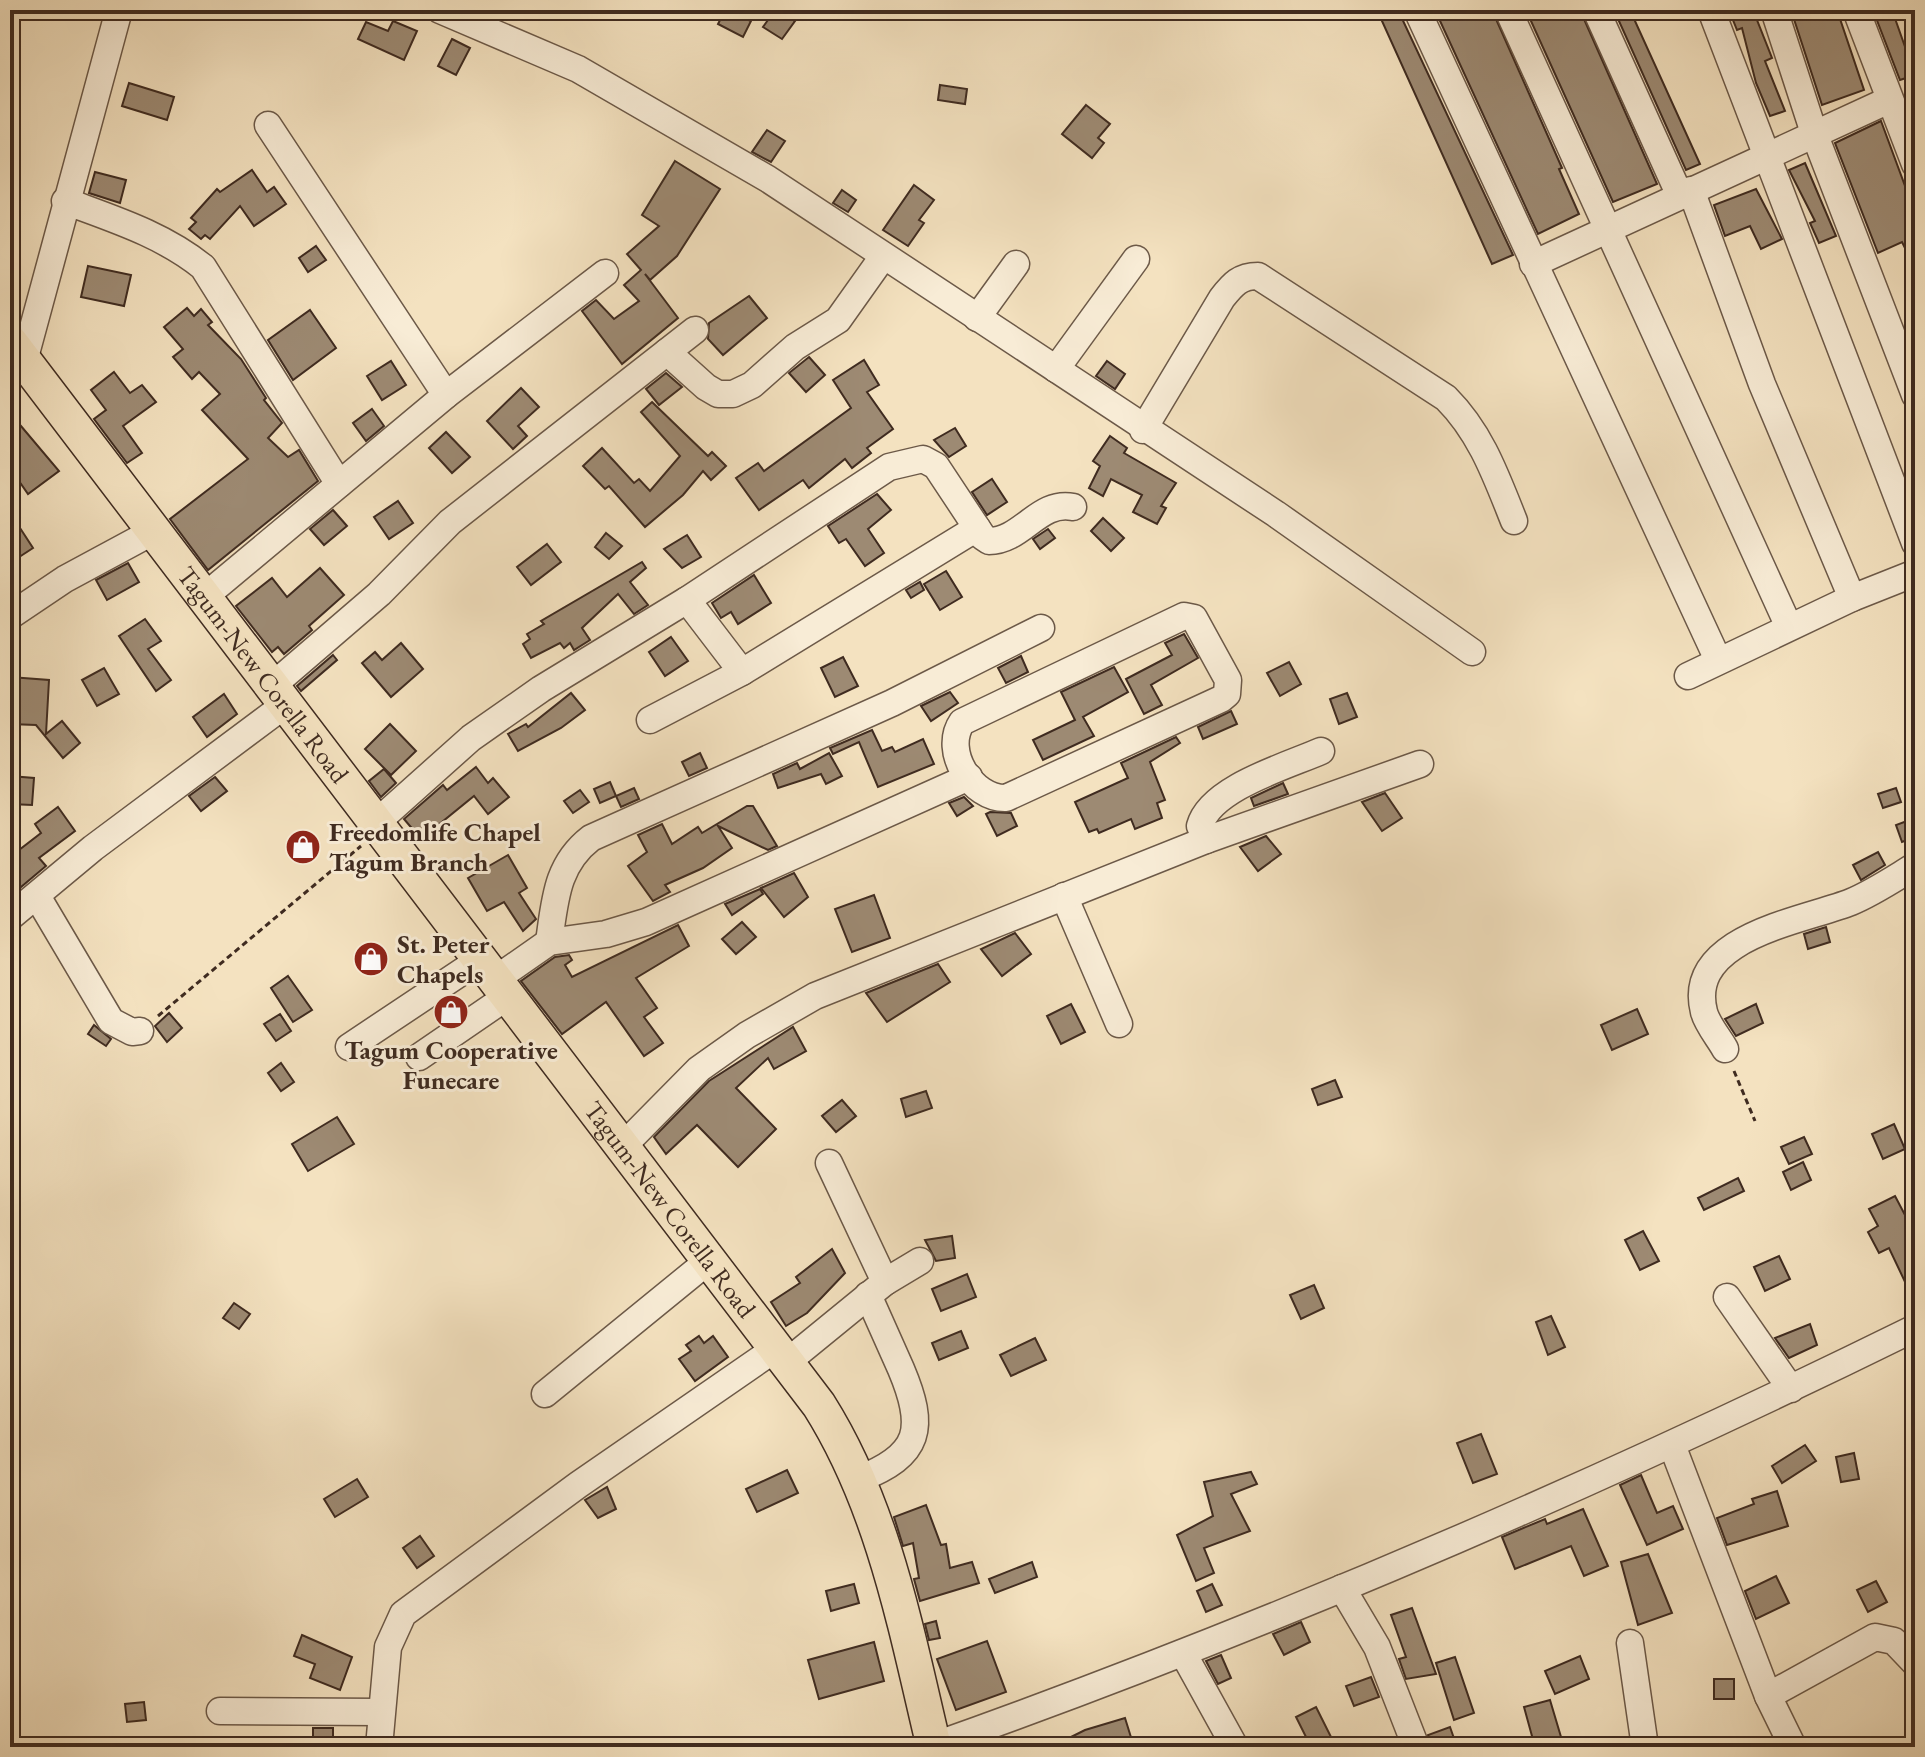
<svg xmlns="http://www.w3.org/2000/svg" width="1925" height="1757" font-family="'EB Garamond',serif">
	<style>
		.building { fill: #9d8a73; stroke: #3f2b20; stroke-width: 2 }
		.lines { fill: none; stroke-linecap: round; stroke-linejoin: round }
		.minor-casing { stroke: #6c5948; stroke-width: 29 }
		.major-casing { stroke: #3f2b20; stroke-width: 37 }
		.path { stroke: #3f2b20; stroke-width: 3; stroke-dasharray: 6 4; stroke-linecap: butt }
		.minor { stroke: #f8ecd6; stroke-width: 26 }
		.major { stroke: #f4e2c0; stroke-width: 34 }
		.labels { text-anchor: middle; stroke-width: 6; stroke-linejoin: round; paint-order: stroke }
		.street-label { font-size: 26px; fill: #3f2b20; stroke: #f8ecd6 }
		.poi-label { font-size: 26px; font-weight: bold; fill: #3f2b20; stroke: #f8ecd6; text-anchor: start }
	</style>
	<rect width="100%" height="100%" fill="#f4e2c0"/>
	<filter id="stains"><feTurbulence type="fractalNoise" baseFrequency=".0025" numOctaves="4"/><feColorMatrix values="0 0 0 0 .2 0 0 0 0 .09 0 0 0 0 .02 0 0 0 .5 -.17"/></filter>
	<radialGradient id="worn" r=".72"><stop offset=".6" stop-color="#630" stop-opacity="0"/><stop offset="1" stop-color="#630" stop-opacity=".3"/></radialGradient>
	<g class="building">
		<polygon points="725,10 751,21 743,37 718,24"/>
		<polygon points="775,10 795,21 782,39 763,27"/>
		<polygon points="1377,10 1398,10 1513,255 1492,264"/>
		<polygon points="1435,10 1492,10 1562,168 1559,169 1579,214 1538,234"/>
		<polygon points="1526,10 1580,10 1657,184 1613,202"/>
		<polygon points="1614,10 1630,10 1700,164 1686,170"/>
		<polygon points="1744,10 1753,10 1772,58 1765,61 1785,111 1770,116 1756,83 1742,28 1737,30 1731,15"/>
		<polygon points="1791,10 1837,10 1864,90 1822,105"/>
		<polygon points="1873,10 1892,10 1915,75 1900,80"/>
		<polygon points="393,21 417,31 404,60 358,39 366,22 388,31"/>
		<polygon points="452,39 470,48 456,75 438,66"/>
		<polygon points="129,83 174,97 167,120 122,106"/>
		<polygon points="940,85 967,89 965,104 938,100"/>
		<polygon points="1086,105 1110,124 1098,138 1104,143 1092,158 1062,134"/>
		<polygon points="1881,121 1915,213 1915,268 1902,242 1878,253 1835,143"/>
		<polygon points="767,130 785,141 771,162 752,152"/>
		<polygon points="675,161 720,189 677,256 650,280 645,274 678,318 622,364 582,311 596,300 614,319 639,301 624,285 641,270 627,254 659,226 642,215"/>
		<polygon points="1805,163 1836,236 1819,243 1810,223 1815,221 1789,170"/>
		<polygon points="252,170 267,192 274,187 286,204 254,226 240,206 210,239 205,235 201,239 189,229 196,222 191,218 217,189 220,192"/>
		<polygon points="95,172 126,180 120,203 89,193"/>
		<polygon points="914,185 934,200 919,220 924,223 908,246 883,230"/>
		<polygon points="1756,189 1782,239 1761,249 1750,226 1725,236 1714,205"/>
		<polygon points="842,190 856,200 848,212 833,203"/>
		<polygon points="316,246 326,260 308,272 299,258"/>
		<polygon points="88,266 131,275 124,306 81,297"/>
		<polygon points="749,296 767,318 723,355 708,339 709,323"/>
		<polygon points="187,308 194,316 201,309 212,322 208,325 241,359 266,398 264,400 282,423 268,438 288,457 299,450 318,481 208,570 170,519 248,459 202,410 220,394 199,372 192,379 173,357 183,349 164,327"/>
		<polygon points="310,310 336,348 293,380 268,340"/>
		<polygon points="809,357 825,375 806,392 789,373"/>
		<polygon points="864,360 879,385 867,392 893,429 867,448 871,453 852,468 845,459 809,488 803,480 759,510 736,478 758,463 764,471 851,408 833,380"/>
		<polygon points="391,361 406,385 382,400 367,376"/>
		<polygon points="1107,361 1125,374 1115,389 1096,376"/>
		<polygon points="114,372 130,393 142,385 156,402 123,426 142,453 127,463 94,419 106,410 91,390"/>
		<polygon points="666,373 682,387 659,405 646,389"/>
		<polygon points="521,388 539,407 518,426 527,436 513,449 487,421"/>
		<polygon points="652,402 708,456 712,452 726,466 711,480 703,471 683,495 645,527 609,486 605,489 583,466 602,448 634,483 639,479 650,491 680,456 641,412"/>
		<polygon points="372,409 384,426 366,441 353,423"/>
		<polygon points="10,413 59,471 28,494 10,468"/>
		<polygon points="955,428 966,446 949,457 934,440"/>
		<polygon points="446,432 470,457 452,473 429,448"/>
		<polygon points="1110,436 1127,448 1124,453 1176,483 1161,506 1166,508 1157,524 1133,512 1142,495 1111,479 1103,496 1089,488 1100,466 1093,461"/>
		<polygon points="992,479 1007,502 987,515 972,492"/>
		<polygon points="877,494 891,510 868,529 884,553 865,566 846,539 839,543 828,526"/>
		<polygon points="398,501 413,523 389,539 374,517"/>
		<polygon points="333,510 347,526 324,545 310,529"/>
		<polygon points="1103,518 1124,538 1111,551 1091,531"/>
		<polygon points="20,528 33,548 10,563 10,534"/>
		<polygon points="1048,529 1055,538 1040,549 1033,539"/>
		<polygon points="606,533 622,546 609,559 595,547"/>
		<polygon points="687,535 701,557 682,568 664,549"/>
		<polygon points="547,544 561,562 531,585 517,567"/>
		<polygon points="642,562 646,568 630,582 648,605 634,614 618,594 582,628 590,640 574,650 570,643 564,648 560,643 531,658 523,644 530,639 527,634 544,624 541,621"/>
		<polygon points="128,563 139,582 107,600 96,580"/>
		<polygon points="320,568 344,595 309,626 312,630 284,654 278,647 272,652 236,606 272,578 287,597"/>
		<polygon points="946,571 962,597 940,610 924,584"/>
		<polygon points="754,575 771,603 738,624 731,612 721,618 712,603"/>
		<polygon points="920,582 924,590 911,598 906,590"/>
		<polygon points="145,619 161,641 148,649 171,680 156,691 119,636"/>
		<polygon points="1184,634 1198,658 1151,685 1162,705 1144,714 1126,679 1172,655 1165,643"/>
		<polygon points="671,637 688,661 665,676 649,652"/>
		<polygon points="401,643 423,669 391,697 362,663 375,652 382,660"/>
		<polygon points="333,655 337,660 301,691 297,686"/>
		<polygon points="1021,656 1028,672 1006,683 998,668"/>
		<polygon points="843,657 858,686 835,697 821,668"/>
		<polygon points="1289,662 1301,684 1280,696 1267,673"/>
		<polygon points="1114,667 1128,692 1083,717 1094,736 1043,760 1033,740 1075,720 1061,692"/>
		<polygon points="104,668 119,694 97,706 82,680"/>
		<polygon points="10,677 49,680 46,734 62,721 80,743 63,758 36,725 10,724"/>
		<polygon points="950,692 958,703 931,721 921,706"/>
		<polygon points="571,693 585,710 561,728 518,751 508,734 526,724 528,727"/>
		<polygon points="1347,693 1357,717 1339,724 1330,699"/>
		<polygon points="224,694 237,714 207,737 193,717"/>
		<polygon points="1231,711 1237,724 1203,739 1198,727"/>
		<polygon points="390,724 416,751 391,775 365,749"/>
		<polygon points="872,730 882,751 892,747 895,752 923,739 934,764 878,787 859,742 833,754 830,748"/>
		<polygon points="1176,737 1180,743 1150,762 1165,800 1157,803 1162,818 1135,829 1131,819 1099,833 1097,829 1089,832 1075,802 1128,778 1121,763"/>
		<polygon points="700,753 707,768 689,776 682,762"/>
		<polygon points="829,753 842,776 826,784 821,774 778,788 773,774 797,763 800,769"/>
		<polygon points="476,767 488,783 493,778 509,797 488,814 474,796 421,839 404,819 443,785 447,790"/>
		<polygon points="384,769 396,783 381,797 369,781"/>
		<polygon points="10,776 34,778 32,805 10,804"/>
		<polygon points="215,777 227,791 201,811 189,796"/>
		<polygon points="610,782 616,796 600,803 594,789"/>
		<polygon points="1283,783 1288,794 1254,806 1251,798"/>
		<polygon points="634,788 639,799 621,807 616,796"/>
		<polygon points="1896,788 1901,802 1883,808 1878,794"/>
		<polygon points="580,790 589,802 573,813 564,801"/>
		<polygon points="1385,793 1402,818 1382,831 1362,802"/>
		<polygon points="964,797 973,806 957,816 949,803"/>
		<polygon points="747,806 753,806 777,846 768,850 718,826 732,848 703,868 665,885 670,892 653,901 628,866 647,852 638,835 662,824 672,844 698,827 702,833"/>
		<polygon points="58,807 75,831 39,858 46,866 21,887 10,873 10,857 41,833 35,824"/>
		<polygon points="990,812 1011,813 1017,826 997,836 986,814"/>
		<polygon points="1915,818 1915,837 1902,842 1896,825"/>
		<polygon points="1266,836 1281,854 1258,871 1240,847"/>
		<polygon points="1878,852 1885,865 1861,880 1853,865"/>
		<polygon points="508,855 527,888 519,893 536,919 523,931 504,902 487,911 468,878"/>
		<polygon points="794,873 808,897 784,917 761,888"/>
		<polygon points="760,889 763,894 732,915 725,904"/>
		<polygon points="874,895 890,938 852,952 835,909"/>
		<polygon points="742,922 756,937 736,954 722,939"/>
		<polygon points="678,925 689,946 636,978 657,1008 644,1017 663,1043 644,1056 606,1002 562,1034 521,981 555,957 569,955 572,960 565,965 572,977"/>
		<polygon points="1826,927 1830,942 1808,949 1804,934"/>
		<polygon points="1015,933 1031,954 1002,976 981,949"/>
		<polygon points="938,964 950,982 887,1022 866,993"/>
		<polygon points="288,976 312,1010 293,1022 271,988"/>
		<polygon points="1071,1004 1085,1032 1061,1044 1047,1016"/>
		<polygon points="1756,1004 1763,1023 1736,1036 1725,1019"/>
		<polygon points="1637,1009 1648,1034 1612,1050 1601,1025"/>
		<polygon points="169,1013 182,1028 167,1042 155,1026"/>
		<polygon points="280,1014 291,1031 276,1041 264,1024"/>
		<polygon points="94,1025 111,1039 106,1046 88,1034"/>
		<polygon points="793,1027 806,1051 774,1069 768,1058 736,1088 776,1129 738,1167 697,1125 666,1154 654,1137 709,1081"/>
		<polygon points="281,1063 294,1082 281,1091 268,1073"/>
		<polygon points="1335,1080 1342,1097 1318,1105 1312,1089"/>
		<polygon points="926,1091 932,1108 906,1117 901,1099"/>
		<polygon points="842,1100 856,1116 836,1132 822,1116"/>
		<polygon points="337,1117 354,1144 308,1171 292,1144"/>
		<polygon points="1894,1124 1905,1149 1883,1159 1872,1134"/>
		<polygon points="1804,1137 1812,1154 1789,1164 1781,1147"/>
		<polygon points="1803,1162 1811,1180 1791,1190 1783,1172"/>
		<polygon points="1738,1178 1744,1191 1704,1210 1698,1198"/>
		<polygon points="1895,1196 1915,1234 1915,1303 1889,1248 1879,1253 1868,1232 1878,1226 1869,1209"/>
		<polygon points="1643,1231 1659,1261 1640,1270 1625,1240"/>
		<polygon points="952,1236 955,1258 936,1261 925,1240"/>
		<polygon points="832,1249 845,1273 807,1313 786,1326 771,1302 800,1283 796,1277"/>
		<polygon points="1779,1256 1790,1279 1765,1291 1754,1267"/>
		<polygon points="967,1274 976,1297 941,1311 932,1289"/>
		<polygon points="1314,1285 1324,1308 1301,1319 1290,1295"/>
		<polygon points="234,1303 250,1314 239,1329 223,1318"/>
		<polygon points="1551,1316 1565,1347 1548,1355 1536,1322"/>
		<polygon points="1810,1324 1817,1345 1789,1358 1775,1338"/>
		<polygon points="961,1331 968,1348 939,1360 932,1343"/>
		<polygon points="699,1336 704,1343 713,1336 728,1357 695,1381 679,1359 691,1351 686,1345"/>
		<polygon points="1035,1338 1046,1360 1011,1376 1000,1355"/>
		<polygon points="1481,1434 1497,1474 1473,1483 1457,1443"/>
		<polygon points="1805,1445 1816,1461 1782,1483 1772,1466"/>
		<polygon points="1854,1453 1859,1479 1841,1482 1836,1457"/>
		<polygon points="787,1470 798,1493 757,1512 746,1489"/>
		<polygon points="1251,1472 1257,1484 1231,1494 1250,1531 1204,1548 1214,1573 1196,1581 1177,1535 1213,1516 1204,1482"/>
		<polygon points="1641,1475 1657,1513 1673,1506 1683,1529 1647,1545 1620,1485"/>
		<polygon points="357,1479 368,1497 335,1517 324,1499"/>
		<polygon points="607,1487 616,1509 598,1518 585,1500"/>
		<polygon points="1777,1491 1788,1526 1727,1545 1717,1518 1754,1504 1752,1499"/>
		<polygon points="926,1505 941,1545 946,1544 950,1568 972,1562 979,1583 920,1601 914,1579 919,1578 913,1543 903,1546 894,1517"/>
		<polygon points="1583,1509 1608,1566 1584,1576 1571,1546 1515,1569 1502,1537 1545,1519 1547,1524"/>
		<polygon points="420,1536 434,1556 417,1568 403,1548"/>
		<polygon points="1648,1554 1672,1613 1638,1625 1621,1562"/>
		<polygon points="1032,1562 1037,1577 995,1593 989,1579"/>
		<polygon points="1776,1576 1789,1603 1756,1619 1745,1591"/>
		<polygon points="1876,1581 1887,1602 1868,1612 1857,1590"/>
		<polygon points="854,1584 859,1603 831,1611 826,1591"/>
		<polygon points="1212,1584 1222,1605 1206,1612 1197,1591"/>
		<polygon points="1412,1608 1436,1674 1406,1679 1399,1659 1406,1657 1391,1615"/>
		<polygon points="936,1621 940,1638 929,1640 925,1624"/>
		<polygon points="1301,1622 1310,1642 1284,1655 1273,1634"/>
		<polygon points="302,1635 352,1657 340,1690 310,1678 315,1664 294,1656"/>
		<polygon points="987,1641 1006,1692 956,1710 937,1659"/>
		<polygon points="874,1642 884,1681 819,1699 808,1660"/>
		<polygon points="1221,1655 1231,1678 1218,1684 1206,1661"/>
		<polygon points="1580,1656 1589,1679 1555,1694 1545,1671"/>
		<polygon points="1455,1657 1474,1713 1454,1720 1436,1663"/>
		<polygon points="1371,1677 1379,1697 1354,1706 1346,1686"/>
		<rect x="1714" y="1679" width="20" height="20"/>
		<polygon points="1550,1700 1564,1747 1535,1747 1524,1707"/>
		<polygon points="144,1702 146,1720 127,1722 125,1704"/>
		<polygon points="1316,1707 1336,1747 1311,1747 1296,1717"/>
		<polygon points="1125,1718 1134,1747 1051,1747 1085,1730"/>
		<polygon points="1450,1727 1457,1747 1432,1747 1428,1735"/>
		<rect x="313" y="1728" width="20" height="19"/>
	</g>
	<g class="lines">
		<defs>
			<g id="minor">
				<polyline points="440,10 578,69 768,179 1276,514 1472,652"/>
				<polyline points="1417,10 1718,660"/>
				<polyline points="1508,10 1789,627"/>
				<polyline points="1596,10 1680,196"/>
				<polyline points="1711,10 1915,543"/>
				<polyline points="1774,10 1814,133 1915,395"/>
				<polyline points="1856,10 1915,164"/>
				<polyline points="268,125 446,395"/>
				<polyline points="1691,190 1762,384 1852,598"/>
				<path d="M65 201C113 219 162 234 203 267L339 484"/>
				<polyline points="1533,264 1889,100"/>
				<polyline points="977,318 1016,264"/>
				<polyline points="667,352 706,387 718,394 733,394 752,385 795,347 838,320 882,258"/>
				<polyline points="24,361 119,10"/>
				<polyline points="1056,369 1136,259"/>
				<path d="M1143 430 1222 298C1233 284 1240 276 1258 276L1446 398C1481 433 1496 476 1514 521"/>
				<polyline points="204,597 446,395 605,273"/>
				<polyline points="687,600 742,672"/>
				<polyline points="10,616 65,579 154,531"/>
				<path d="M1184 616 1194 618 1228 680 1227 694 1221 699 1006 798C972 799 942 751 962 722Z"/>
				<polyline points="1688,676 1852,598 1915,573"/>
				<polyline points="272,686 379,594 450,522 695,330"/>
				<polyline points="650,720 742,672 977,528"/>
				<path d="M377 822 471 738 541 689 687 600 889 467 923 459 936 466 983 537 989 541C1022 541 1039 500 1073 507"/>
				<path d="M1206 840 1200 826C1210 788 1287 766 1321 751"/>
				<polyline points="37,896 111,1021 132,1032 140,1031"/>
				<polyline points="1064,896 1119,1024"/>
				<polyline points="10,917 93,848 286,704"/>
				<path d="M549 942C555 901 556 865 591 838L892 703 1041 628"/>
				<polyline points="496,979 549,942 606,934 646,922 969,777"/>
				<polyline points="349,1047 481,959"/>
				<path d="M1725 1049C1719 1038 1707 1024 1704 1012 1685 937 1803 921 1851 902 1873 893 1895 878 1915 866"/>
				<polyline points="419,1057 508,996"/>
				<polyline points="622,1147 699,1069 747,1035 815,996 1206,840 1420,764"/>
				<polyline points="829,1163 885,1282"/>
				<polyline points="1727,1297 1791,1389"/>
				<polyline points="787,1362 885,1282 920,1261"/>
				<polyline points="545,1394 707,1262"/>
				<polyline points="1672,1445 1768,1696 1793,1747"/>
				<path d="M859 1479C921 1455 926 1428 901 1369 890 1344 879 1320 868 1295"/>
				<polyline points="1342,1588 1377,1647 1416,1747"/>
				<polyline points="1630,1643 1645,1747"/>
				<polyline points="1183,1653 1235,1747"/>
				<polyline points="1768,1696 1875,1637 1894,1641 1915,1663"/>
				<polyline points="220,1711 380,1712"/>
				<path d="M933 1746C1268 1627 1596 1485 1915 1328"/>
				<polyline points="379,1747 388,1647 403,1614 578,1485 775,1349"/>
			</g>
			<g id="major">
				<path id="s1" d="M10 342 819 1405C884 1508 906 1630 934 1747"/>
			</g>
		</defs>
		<use href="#minor" class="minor-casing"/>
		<use href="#major" class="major-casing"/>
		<g class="path">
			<polyline points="158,1016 361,846"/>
			<polyline points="1734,1071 1755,1121"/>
		</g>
		<use href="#minor" class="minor"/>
		<use href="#major" class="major"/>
	</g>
	<defs>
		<symbol id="shop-disc" viewBox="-11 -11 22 22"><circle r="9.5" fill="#8f2418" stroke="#f8ecd6"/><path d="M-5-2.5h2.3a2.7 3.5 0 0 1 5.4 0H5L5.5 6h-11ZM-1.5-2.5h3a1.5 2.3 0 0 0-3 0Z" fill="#fff"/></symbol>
	</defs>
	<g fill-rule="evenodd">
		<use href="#shop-disc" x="283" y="827" width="40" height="40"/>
		<use href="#shop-disc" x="351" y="939" width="40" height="40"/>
		<use href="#shop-disc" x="431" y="992" width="40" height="40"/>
	</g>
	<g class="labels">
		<g class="street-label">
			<text dy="9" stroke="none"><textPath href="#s1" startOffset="418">Tagum-New Corella Road</textPath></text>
			<text dy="9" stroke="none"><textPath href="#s1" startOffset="1090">Tagum-New Corella Road</textPath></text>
		</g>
		<g class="poi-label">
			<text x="329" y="841">Freedomlife Chapel<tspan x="329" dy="30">Tagum Branch</tspan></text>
			<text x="397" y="953">St. Peter<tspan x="397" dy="30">Chapels</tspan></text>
			<text x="451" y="1059" text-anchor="middle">Tagum Cooperative<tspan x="451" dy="30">Funecare</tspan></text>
		</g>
	</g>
	<rect width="1925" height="1757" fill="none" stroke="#f4e2c0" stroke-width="40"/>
	<rect x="12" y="12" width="1901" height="1733" fill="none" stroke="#3f2b20" stroke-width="4"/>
	<rect x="20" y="20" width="1885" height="1717" fill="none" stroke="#3f2b20" stroke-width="2"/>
	<rect width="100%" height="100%" filter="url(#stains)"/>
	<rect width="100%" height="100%" fill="url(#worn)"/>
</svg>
